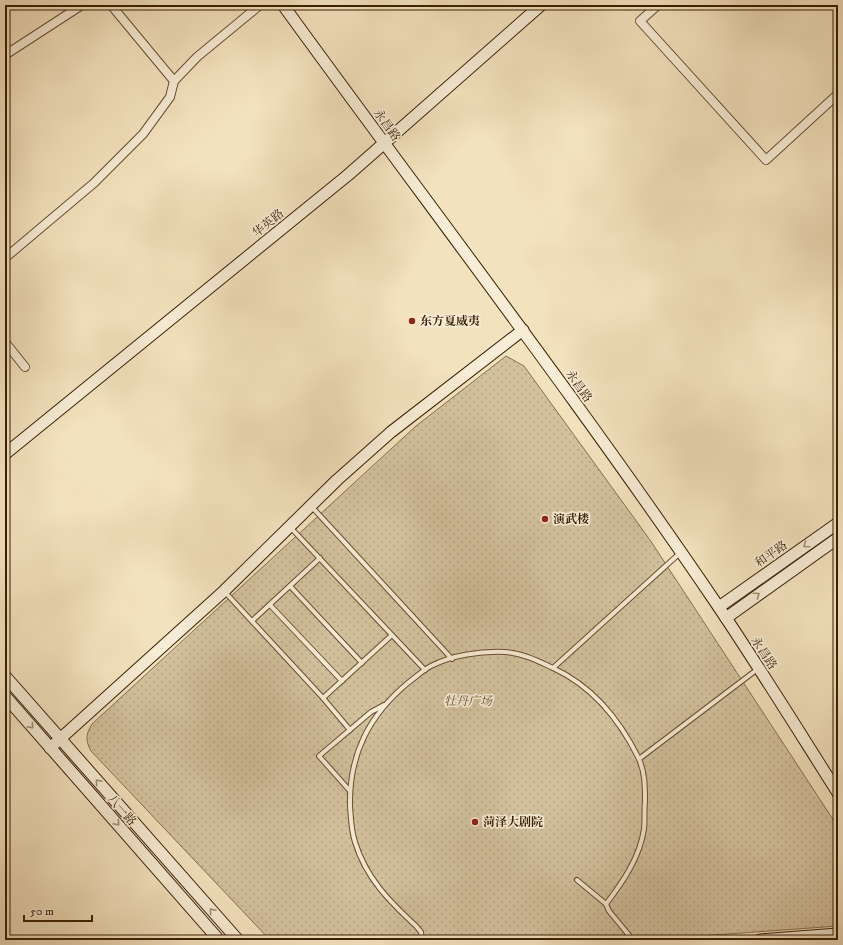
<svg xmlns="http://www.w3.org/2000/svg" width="843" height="945" font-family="'IM FELL DW Pica','Noto Serif SC',serif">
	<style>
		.park { fill: url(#park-dots); stroke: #867051 }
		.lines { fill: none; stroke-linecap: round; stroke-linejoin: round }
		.lane-casing { stroke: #684f32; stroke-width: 6 }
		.street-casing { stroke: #684f32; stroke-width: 10 }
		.secondary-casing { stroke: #391e04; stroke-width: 13 }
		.lane { stroke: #f7ecd5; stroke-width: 4 }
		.street { stroke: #f7ecd5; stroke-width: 8 }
		.secondary { stroke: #f7ecd5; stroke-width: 11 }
		.oneway { stroke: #a28f77 }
		.poi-dot { fill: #8f2418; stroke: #f7ecd5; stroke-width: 1.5 }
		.labels { text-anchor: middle; stroke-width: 3.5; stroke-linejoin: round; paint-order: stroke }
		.street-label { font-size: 12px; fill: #391e04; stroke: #f7ecd5 }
		.poi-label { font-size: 12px; font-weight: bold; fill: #391e04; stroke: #f7ecd5; text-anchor: start }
		.park-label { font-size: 12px; font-style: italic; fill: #674f32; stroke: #f7ecd5 }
	</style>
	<defs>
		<pattern id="park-dots" width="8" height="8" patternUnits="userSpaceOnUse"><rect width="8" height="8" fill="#d3c19e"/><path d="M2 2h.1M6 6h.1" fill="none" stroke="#b6a586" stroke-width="1.8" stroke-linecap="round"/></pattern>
	</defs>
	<rect width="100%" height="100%" fill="#f3e2be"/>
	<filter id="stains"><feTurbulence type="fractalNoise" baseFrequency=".005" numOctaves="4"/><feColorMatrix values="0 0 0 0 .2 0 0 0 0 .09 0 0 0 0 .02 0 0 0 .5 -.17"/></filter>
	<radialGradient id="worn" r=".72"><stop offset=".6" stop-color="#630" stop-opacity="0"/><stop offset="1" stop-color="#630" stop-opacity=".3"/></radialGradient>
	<path class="park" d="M506 356 524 366 650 540 838 827V926L645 940H270L91 751C85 740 86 734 92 724L416 426Z"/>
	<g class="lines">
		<defs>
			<g id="lane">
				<polyline points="311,506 452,659"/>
				<path d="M680 553 553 668C594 687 620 720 639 759L759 668"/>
				<polyline points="290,586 362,663"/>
				<polyline points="224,591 323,698 392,635 290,527"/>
				<polyline points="270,605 342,681"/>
				<polyline points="252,621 320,558"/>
				<polyline points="392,635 425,670"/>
				<polyline points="323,698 350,730"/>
				<polyline points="350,791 319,756 371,712 384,705"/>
				<polyline points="577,880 606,904"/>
				<path d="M422 940 421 932 416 926C389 901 366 878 355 842 351 830 351 818 350 806 349 754 369 715 409 682 416 677 423 670 431 666 452 655 481 651 505 652 522 653 538 661 553 668"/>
				<path d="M633 940 609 911 606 904C623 882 640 857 644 829 645 820 644 810 645 801 645 786 645 773 639 759"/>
			</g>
			<g id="street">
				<polyline points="111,5 174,81"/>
				<polyline points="658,5 640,21 766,160 838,94"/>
				<polyline points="5,55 82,5"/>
				<polyline points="5,258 94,183 143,134 170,97 174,81 197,57 260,5"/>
				<polyline points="5,342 25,367"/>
			</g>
			<g id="secondary">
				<path d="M283 5C428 205 579 401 718 606 759 667 798 730 838 793"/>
				<polyline points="5,454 348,175 541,5"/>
				<polyline points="719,607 838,523"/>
				<polyline points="726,618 838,538"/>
				<polyline points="5,676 238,940"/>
				<polyline points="5,696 219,940"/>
				<polyline points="50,748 224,591 337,480 391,432 523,330"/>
				<polyline points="760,940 838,934"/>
			</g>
		</defs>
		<use href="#lane" class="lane-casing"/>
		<use href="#street" class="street-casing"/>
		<use href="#secondary" class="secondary-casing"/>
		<use href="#lane" class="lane"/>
		<use href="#street" class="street"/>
		<use href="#secondary" class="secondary"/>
	</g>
	<defs><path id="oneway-chevron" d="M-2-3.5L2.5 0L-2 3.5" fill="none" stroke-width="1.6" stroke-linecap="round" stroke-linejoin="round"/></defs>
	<g class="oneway">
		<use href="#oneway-chevron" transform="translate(806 545) rotate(145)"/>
		<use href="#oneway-chevron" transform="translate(757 595) rotate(-35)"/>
		<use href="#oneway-chevron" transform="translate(31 726) rotate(49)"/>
		<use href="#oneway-chevron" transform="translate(98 782) rotate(-131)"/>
		<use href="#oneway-chevron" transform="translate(117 823) rotate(49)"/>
		<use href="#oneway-chevron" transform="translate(212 911) rotate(-131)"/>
	</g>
	<g class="poi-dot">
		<circle cx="412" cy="321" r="4"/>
		<circle cx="545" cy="519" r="4"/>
		<circle cx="475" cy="822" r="4"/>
	</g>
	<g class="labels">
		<g class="street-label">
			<text transform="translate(387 125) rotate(54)" y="4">永昌路</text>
			<text transform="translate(268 223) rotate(-39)" y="4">华英路</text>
			<text transform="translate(579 386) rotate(55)" y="4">永昌路</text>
			<text transform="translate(771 554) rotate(-35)" y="4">和平路</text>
			<text transform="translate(764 653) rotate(57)" y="4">永昌路</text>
			<text transform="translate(122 810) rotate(49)" y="4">八一路</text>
		</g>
		<g class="poi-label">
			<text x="420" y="325">东方夏威夷</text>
			<text x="553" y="523">演武楼</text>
			<text x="483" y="826">菏泽大剧院</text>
		</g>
		<g class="park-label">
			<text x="468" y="705">牡丹广场</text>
		</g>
	</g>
	<rect width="843" height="945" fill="none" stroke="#f3e2be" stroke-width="20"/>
	<rect x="6" y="6" width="831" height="933" fill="none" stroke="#391e04" stroke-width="2"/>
	<rect x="10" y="10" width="823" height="925" fill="none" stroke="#391e04"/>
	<path d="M24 915v6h68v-6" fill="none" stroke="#391e04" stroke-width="2"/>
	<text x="30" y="915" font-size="12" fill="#391e04" stroke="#f7ecd5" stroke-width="3" paint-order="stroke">50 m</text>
	<rect width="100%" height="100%" filter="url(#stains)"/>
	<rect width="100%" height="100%" fill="url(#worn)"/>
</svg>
